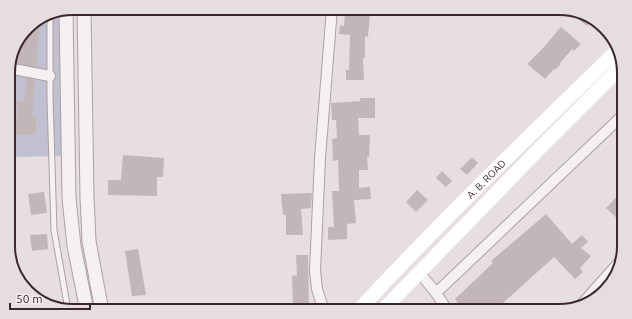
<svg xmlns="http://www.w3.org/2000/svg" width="632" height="319" font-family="Ubuntu,sans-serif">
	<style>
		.green { fill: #c0c0d0 }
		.building { fill: #c3b6b8 }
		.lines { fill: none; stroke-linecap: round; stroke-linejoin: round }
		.service-casing { stroke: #ada0a2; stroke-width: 7 }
		.minor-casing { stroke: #ada0a2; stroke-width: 12 }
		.tertiary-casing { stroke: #ada0a2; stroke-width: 15 }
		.service { stroke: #f5f0f1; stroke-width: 5 }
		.minor { stroke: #f5f0f1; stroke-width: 10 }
		.tertiary { stroke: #f5f0f1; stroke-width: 13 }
		.secondary { stroke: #fff; stroke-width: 14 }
		.labels { text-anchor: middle; stroke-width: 4; stroke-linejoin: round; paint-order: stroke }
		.street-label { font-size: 10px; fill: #3c282b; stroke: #f4edef }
		.rim { fill: none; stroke: #3c282b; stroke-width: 2 }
	</style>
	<rect width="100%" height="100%" fill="#e7dee0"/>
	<polygon class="green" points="67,10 69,156 8,157 8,68 30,24"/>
	<g class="building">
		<polygon points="345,11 370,13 368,37 365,36 365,58 363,58 364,80 346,80 346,70 349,70 350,35 339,34 340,25 344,26"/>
		<polygon points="584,14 592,18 587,26 579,20"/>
		<polygon points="40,20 36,67 11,62 15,55 18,55 18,48 30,24"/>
		<polygon points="561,27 581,44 574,51 572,49 560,63 561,64 555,70 554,69 545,79 527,64 543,48"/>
		<polygon points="27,78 35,80 33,99 33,117 36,117 36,134 13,135 14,119 17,118 17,101 24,101"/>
		<polygon points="360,98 375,98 375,118 358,118 359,135 370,135 369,157 367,157 368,170 359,170 359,188 370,187 371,199 354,200 356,223 347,224 347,239 328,240 328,227 334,227 332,191 339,191 338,160 333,161 332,139 337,138 336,120 332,120 331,103 360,101"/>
		<polygon points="123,155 164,158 163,177 157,177 157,196 108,195 108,180 121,180"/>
		<polygon points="472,157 478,163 467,175 460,169"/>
		<polygon points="442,171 452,181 446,187 436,178"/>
		<polygon points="624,189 624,225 606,208"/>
		<polygon points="417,190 428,200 416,212 406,202"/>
		<polygon points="44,192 47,213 31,215 28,194"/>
		<polygon points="312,193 311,208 301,209 303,235 286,235 286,215 283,215 281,194"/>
		<polygon points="546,214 572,244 582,235 588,242 581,248 591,256 580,268 583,272 575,279 554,257 494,311 464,311 455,299 493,263 491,261"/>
		<polygon points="47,234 48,249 32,251 30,235"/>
		<polygon points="138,249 146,295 132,296 125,251"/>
		<polygon points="296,255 308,255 309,306 293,307 292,276 297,275"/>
	</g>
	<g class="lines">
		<defs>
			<polyline id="service" points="50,17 50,99 54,230 68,310"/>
			<g id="minor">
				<polyline points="8,68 50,76"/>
				<polyline points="419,272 436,293"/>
				<polyline points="581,305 621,260"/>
				<polyline points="324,311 317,289 315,271 320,158 332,8"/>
				<polyline points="448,311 436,293 624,114"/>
			</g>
			<g id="tertiary">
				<polyline points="84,8 87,197 89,241 102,311"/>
				<polyline points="66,10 69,198 74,246 87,311"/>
			</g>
		</defs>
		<use href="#service" class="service-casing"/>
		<use href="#minor" class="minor-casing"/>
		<use href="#tertiary" class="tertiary-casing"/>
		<use href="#service" class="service"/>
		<use href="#minor" class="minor"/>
		<use href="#tertiary" class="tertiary"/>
		<g class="secondary">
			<path id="s1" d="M358 311C441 221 529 136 618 50"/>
			<polyline points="382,311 537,151 623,65"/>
		</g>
	</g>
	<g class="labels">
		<g class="street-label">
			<text dy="4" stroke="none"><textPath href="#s1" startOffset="184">A. B. ROAD</textPath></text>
		</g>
	</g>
	<path d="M0 0H632V319H0ZM73 15H559A58 58 0 0 1 617 73V246A58 58 0 0 1 559 304H73A58 58 0 0 1 15 246V73A58 58 0 0 1 73 15Z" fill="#e5dddf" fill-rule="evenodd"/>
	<path class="rim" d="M73 15H559A58 58 0 0 1 617 73V246A58 58 0 0 1 559 304H73A58 58 0 0 1 15 246V73A58 58 0 0 1 73 15Z"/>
	<path d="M10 303v6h80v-6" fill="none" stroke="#3c282b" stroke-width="2"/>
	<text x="16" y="303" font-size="12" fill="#3c282b" stroke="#f4edef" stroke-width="3" paint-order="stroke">50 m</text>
</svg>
